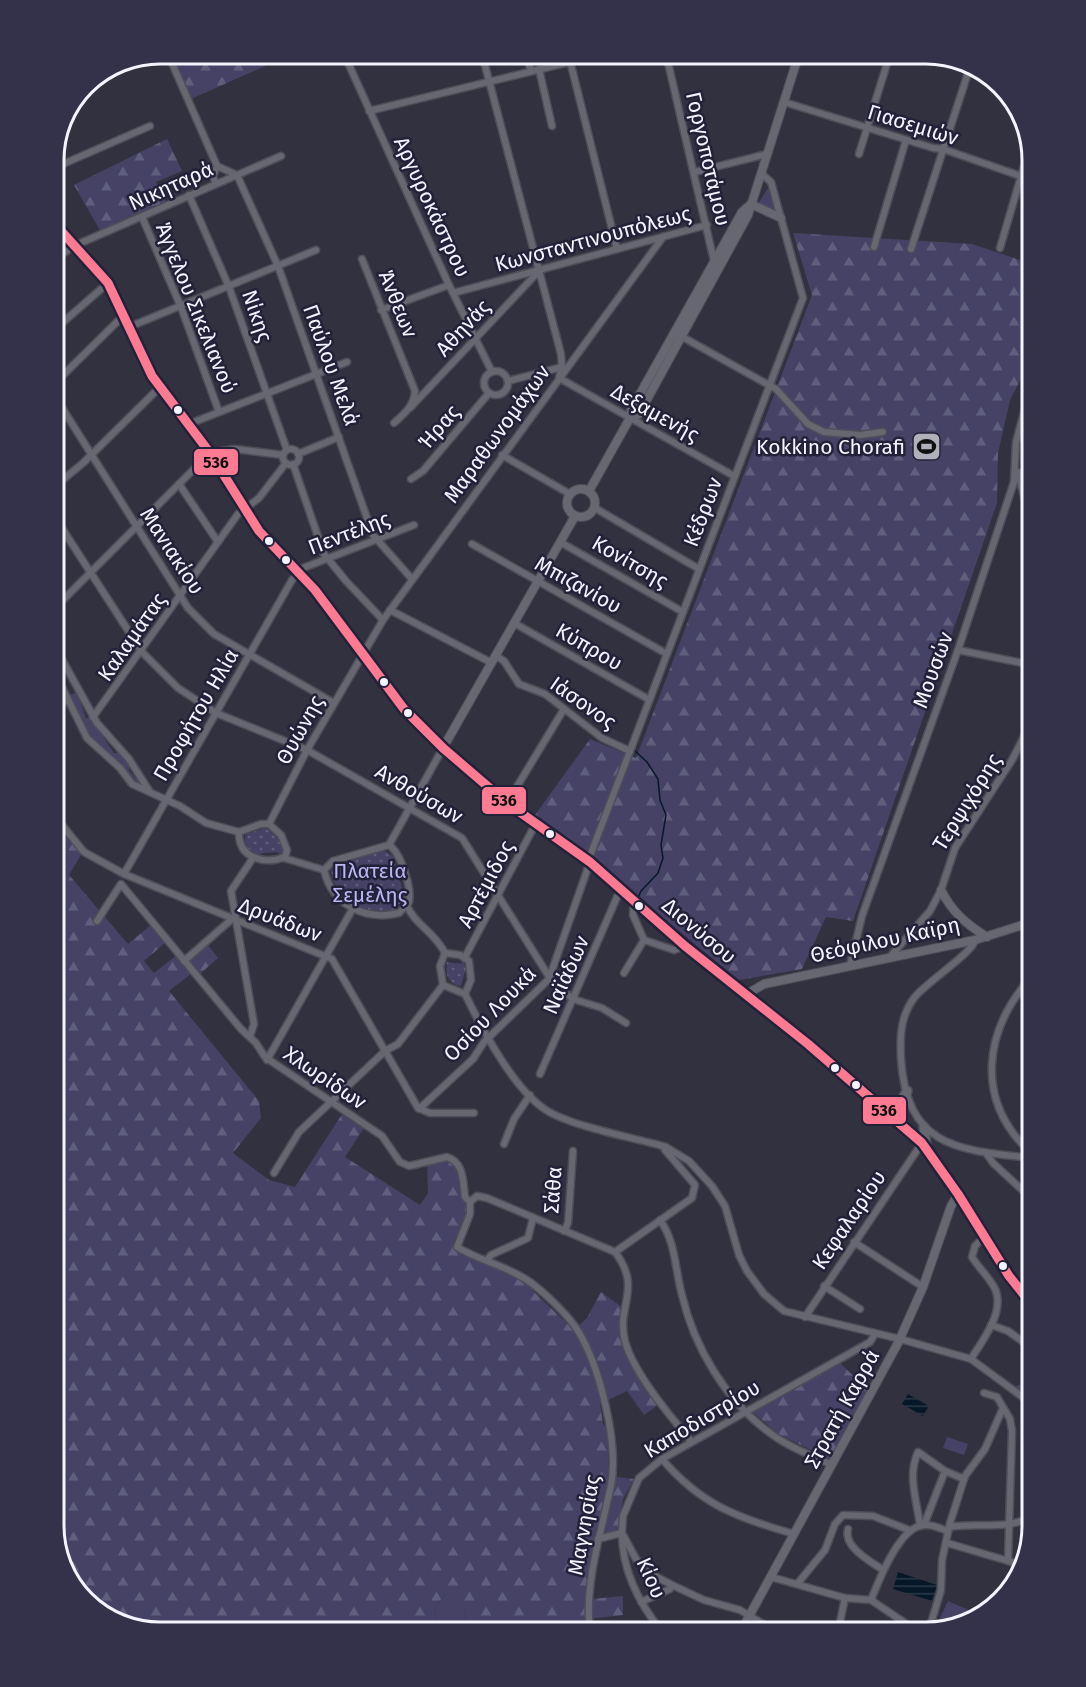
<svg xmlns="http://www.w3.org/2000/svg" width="1086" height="1687" font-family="'Fira Sans',sans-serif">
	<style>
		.green { fill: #454266 }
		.forest { fill: url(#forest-firs); fill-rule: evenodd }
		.park { fill: url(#park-dots) }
		.water { fill: url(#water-rules) }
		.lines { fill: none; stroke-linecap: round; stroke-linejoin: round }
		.stream { stroke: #061827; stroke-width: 1.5 }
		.minor-casing { stroke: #4e4e59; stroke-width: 9 }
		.tertiary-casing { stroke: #4e4e59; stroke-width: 10 }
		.secondary-casing { stroke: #4e4e59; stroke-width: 12 }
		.minor { stroke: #676771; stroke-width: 6 }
		.tertiary { stroke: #676771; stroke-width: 8 }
		.secondary { stroke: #676771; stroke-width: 9 }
		.bus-1-casing { stroke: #23213a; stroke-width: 14 }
		.bus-1 { stroke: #fe7a93; stroke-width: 9 }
		.bus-dot { fill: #f4f4fe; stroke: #23213a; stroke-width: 2 }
		.labels { text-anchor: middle; stroke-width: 5; stroke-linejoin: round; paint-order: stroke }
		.street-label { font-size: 21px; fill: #f4f4fe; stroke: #23213a }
		.poi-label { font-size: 21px; fill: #f4f4fe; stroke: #23213a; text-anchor: end }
		.park-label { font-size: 21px; fill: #bab7f1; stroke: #23213a }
		.rim { fill: none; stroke: #f4f4fe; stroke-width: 3 }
		.line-badge { stroke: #23213a; stroke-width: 2 }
		.pale-badge-label { font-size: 16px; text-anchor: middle; font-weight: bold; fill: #111 }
	</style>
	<defs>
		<pattern id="forest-firs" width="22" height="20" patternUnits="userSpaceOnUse" patternTransform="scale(1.5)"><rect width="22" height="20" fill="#454266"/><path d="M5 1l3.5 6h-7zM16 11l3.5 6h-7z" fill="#605e7d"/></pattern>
		<pattern id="park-dots" width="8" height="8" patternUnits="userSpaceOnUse" patternTransform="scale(1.5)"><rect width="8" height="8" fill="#454266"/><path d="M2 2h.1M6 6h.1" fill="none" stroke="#605e7d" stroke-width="1.8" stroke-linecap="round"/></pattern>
		<pattern id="water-rules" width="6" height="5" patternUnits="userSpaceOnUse" patternTransform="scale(1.5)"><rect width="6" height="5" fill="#061827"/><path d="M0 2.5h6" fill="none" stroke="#2b3a47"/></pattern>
	</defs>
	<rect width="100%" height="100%" fill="#32313f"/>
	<g class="green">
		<polygon points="768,188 771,189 775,212 758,204"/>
		<polygon points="77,692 86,718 90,717 114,753 120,753 129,763 129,771 143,786 133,780 119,763 106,754 90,736 70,695"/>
		<polygon points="947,1437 968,1444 964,1455 943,1448"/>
		<polygon points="447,1594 465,1604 466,1629 455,1624 440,1625 434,1614 438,1602"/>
		<polygon points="948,1601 980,1615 973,1622 934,1631"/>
	</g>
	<g class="forest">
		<polygon points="171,54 292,54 191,99"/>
		<polygon points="167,139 182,171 156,182 166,202 101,232 74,185"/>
		<polygon points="793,233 972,244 1032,264 1032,358 1010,400 998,453 997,503 853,921 826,917 802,969 739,980 535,815 590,739 636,758 812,295"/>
		<path d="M54 820 82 853 69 875 128 944 151 925 165 943 144 961 154 973 177 955 184 964 208 945 218 958 200 974 196 970 169 991 259 1101 261 1118 233 1153 269 1180 295 1187 342 1114 364 1128 345 1157 420 1205 428 1193 427 1161 451 1160C462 1170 470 1200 467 1214 465 1223 459 1232 454 1241L457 1250 510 1272 528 1284 534 1292 574 1330 587 1318 601 1292 622 1307C616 1345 639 1375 658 1405L644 1415 627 1391 600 1404 603 1424 607 1429 609 1476 634 1479 623 1499 618 1531 595 1536 590 1571 592 1599 623 1596V1615L588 1619V1633H154L101 1615 65 1574 54 1527ZM447 1594 465 1605 466 1629 455 1624 440 1625 434 1614 438 1602Z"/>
		<polygon points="840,1363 869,1391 832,1460 778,1434 753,1412"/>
		<polygon points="1032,1382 1032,1401 1012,1387"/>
	</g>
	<g class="park">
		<polygon points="266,828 278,838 284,853 282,855 277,852 262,853 259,857 251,855 244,843 246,834"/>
		<path d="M383 850 393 856 405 898 394 910C372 913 355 910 341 892 335 885 331 879 331 870L337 865Z"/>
		<path d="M463 960 467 973 465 972 461 986C448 984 445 975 447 962L461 964Z"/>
	</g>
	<g class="water">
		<polygon points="908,1394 929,1406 923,1416 902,1404"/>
		<polygon points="898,1572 937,1585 932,1601 893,1589"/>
	</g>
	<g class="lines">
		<polyline class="stream" points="634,750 647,762 658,779 660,800 666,815 661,845 663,858 658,873 641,891 638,898"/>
		<defs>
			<g id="minor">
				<polyline points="168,54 217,166 237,175 278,266 373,535 412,579"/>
				<polyline points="344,54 449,285 492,372"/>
				<polyline points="482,54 561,354 562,367 559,378 734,476"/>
				<polyline points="526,54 531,71"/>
				<polyline points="666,54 714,261"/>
				<polyline points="570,61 617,249"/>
				<polyline points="539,69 552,126"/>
				<polyline points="102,74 140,58"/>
				<polyline points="784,102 933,148 943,149 1032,180"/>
				<polyline points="369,111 603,54"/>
				<polyline points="859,154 890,54"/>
				<polyline points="54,168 150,126"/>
				<polyline points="695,172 767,154"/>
				<polyline points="216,184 213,176 217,166"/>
				<polyline points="189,195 229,287 287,450"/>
				<polyline points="142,217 181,307 219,412"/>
				<polyline points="874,247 906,140"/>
				<polyline points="1000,248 1029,149"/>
				<polyline points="911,249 967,76 973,68"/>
				<polyline points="54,259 76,245 281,156"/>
				<path d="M362 259 415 391C414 406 404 414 394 423"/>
				<polyline points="453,293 707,225"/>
				<polyline points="381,310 449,285"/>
				<polyline points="129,327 316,250"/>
				<polyline points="54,330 108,283"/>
				<polyline points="679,335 776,389 808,424 824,432 860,435 883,432"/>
				<circle cx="496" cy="383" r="12"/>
				<polyline points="508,381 562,367"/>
				<polyline points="54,384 124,315"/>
				<polyline points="54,395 188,608 214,634 334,703"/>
				<polyline points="410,408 539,271"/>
				<polyline points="189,424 347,362"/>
				<circle cx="291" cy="457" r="8"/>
				<polyline points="298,454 339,437"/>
				<polyline points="502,455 570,494"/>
				<polyline points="293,464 324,554 346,581 383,620"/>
				<polyline points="1018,472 1032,529"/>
				<polyline points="411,479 423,471 489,393"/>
				<polyline points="179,484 218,542"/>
				<polyline points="54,487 83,463 159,388"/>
				<polyline points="595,508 699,569"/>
				<polyline points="54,516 142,652 178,688 216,713 307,750 462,838 553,983 573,999 602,1008 626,1023"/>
				<polyline points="560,542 683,612"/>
				<polyline points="472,544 667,654"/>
				<polyline points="54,609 210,453 235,449 283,455"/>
				<polyline points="390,610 492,663"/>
				<polyline points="514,623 648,699"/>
				<polyline points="54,645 97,723 129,759 150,792"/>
				<polyline points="958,650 1032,665"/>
				<polyline points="496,656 504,661 519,684 545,694 602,738 630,751"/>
				<polyline points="54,671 87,738 120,768 132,784 180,806 206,823 239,832"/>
				<polyline points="93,717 238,514 259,498 286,463"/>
				<polyline points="54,731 61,733 58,710 67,698"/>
				<polyline points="507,803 564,709"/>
				<polyline points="54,815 84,852 124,874 332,959 418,1108 430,1113 474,1113"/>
				<path d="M261 824H269L281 835 287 850 285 857C264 865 238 858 239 832Z"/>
				<polyline points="269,824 307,750 383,620 663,237"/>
				<polyline points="389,845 443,748"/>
				<polyline points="284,858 324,870"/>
				<polyline points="588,861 803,298 771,182 762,174"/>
				<path d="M324 870C332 905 365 921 399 913L409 902C412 888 401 853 389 845"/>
				<polyline points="324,870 333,861 389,845"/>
				<polyline points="124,874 292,580 303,568 414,525"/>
				<polyline points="634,900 633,915 644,940 674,950 685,946"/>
				<path d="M407 906C416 926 434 931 445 953"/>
				<path d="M97 921 121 884 241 1029 256 1043 265 1057 382 1136 400 1162 409 1166 447 1157C464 1162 463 1182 465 1197L470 1202"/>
				<path d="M975 940C975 951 925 983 914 998 900 1017 900 1037 901 1059 907 1148 958 1150 1032 1158"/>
				<polyline points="445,953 460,955 469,961 471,980 465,994"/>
				<polyline points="445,953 440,966 443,985 465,994"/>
				<polyline points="465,957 535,825"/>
				<polyline points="889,958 930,911 941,890 955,848 1012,760 1032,721"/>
				<polyline points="184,961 232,919"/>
				<polyline points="850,966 862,916 958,650 1014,482 1016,442 1032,383"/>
				<polyline points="624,973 644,940"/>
				<path d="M465 994C482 1029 513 1089 546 1110 570 1126 635 1138 666 1147L689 1161 712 1186 725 1206 739 1255 747 1271 764 1294 784 1311 900 1339 971 1359 1032 1404"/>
				<polyline points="250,1036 254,1024 231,891 253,858"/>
				<polyline points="267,1060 352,910"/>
				<polyline points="540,1074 621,888"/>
				<polyline points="419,1109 473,1059 484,1042 549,979 590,862"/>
				<polyline points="504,1144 514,1119 530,1095"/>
				<polyline points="986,1153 993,1163 1032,1199"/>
				<path d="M1032 1154C974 1101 983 1031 1032 976"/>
				<polyline points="274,1173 299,1132 385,1051 398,1044 443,985"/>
				<path d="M470 1202V1214L457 1247C480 1261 508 1266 530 1282 545 1293 569 1316 578 1331 600 1367 619 1444 611 1485 601 1534 584 1583 590 1633"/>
				<path d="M470 1202 477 1196 487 1198 615 1252C643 1289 616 1305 625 1341 633 1372 670 1416 691 1441"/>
				<path d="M660 1220C676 1242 675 1270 682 1295 694 1347 726 1401 770 1433 788 1447 811 1455 832 1465"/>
				<polyline points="564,1231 568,1223 573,1151"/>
				<polyline points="854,1242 923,1287"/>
				<polyline points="615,1252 692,1198 695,1185 665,1150 666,1147"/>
				<polyline points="487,1260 491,1255 528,1238 533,1218"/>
				<polyline points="824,1286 860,1309"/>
				<polyline points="805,1317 922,1143"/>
				<polyline points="991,1325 1008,1331 1022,1341"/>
				<path d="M971 1359C982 1341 1007 1310 994 1287 988 1276 978 1267 972 1257L975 1246 984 1237"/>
				<polyline points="984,1393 997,1397 1010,1419 1012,1431 1008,1561"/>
				<path d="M662 1459C701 1505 738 1518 794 1534"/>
				<polyline points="924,1525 945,1471"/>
				<path d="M920 1526C917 1500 907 1476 918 1452L945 1471 964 1479"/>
				<path d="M949 1527C976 1522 1008 1531 1032 1516"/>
				<path d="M848 1529C843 1547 870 1561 883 1570"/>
				<path d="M598 1539 622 1533C622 1570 640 1605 663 1633"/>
				<polyline points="947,1543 1022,1565"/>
				<polyline points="771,1577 845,1598 871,1600 914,1629 926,1633"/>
				<polyline points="798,1583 825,1550 835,1524 843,1515 873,1516 909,1530"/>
				<path d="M871 1600C879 1580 900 1525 925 1525 933 1524 941 1529 948 1531"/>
				<polyline points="641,1602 670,1589 672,1585"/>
				<polyline points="778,1633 740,1610 704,1600 672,1585 651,1574 636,1559 622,1533 623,1516 639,1478 662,1459 870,1342 875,1334"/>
				<polyline points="844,1633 840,1622 845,1598"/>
				<polyline points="928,1633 941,1590 942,1560 950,1523 965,1476 985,1449 1003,1408"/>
			</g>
			<g id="tertiary">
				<polyline points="751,204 742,212 631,410 630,418 639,414 748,215 799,54"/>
				<polyline points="751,204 781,218"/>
				<circle cx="581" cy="503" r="14"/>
				<polyline points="589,491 630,418"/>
				<polyline points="443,748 575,516"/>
				<path d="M941 890C952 912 966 924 987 937"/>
				<polyline points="747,994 764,984 975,940 1032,922"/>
				<polyline points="740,1633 898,1343 923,1287 951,1206 958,1194"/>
			</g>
			<g id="secondary">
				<polyline points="54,223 108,283 152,376 210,453 259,531 315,590 404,709 443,748 507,803 590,862 685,946 808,1044 922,1143 958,1194 1009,1276 1032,1305"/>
				<path d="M880 1106C894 1110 901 1104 907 1091"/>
				<polyline points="924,1127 926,1147"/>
			</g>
		</defs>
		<use href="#minor" class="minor-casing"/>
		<use href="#tertiary" class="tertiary-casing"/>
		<use href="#secondary" class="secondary-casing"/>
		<use href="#minor" class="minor"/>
		<use href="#tertiary" class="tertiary"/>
		<use href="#secondary" class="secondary"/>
		<defs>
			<polyline id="bus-1" points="54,223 108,283 152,376 210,453 259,531 315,590 404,709 443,748 507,803 590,862 685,946 808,1044 922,1143 958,1194 1009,1276 1032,1305"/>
		</defs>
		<use href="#bus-1" class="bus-1-casing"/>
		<use href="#bus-1" class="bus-1"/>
	</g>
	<defs>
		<symbol id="stadium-square" viewBox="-11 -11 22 22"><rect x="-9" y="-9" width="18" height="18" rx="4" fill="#b0b0bb" stroke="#23213a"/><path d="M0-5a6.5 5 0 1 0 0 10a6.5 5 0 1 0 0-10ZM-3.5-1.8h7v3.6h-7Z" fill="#111"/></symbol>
	</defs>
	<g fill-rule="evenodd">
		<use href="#stadium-square" x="910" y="430" width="33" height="33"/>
	</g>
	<g class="bus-dot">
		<circle cx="178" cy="410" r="5"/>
		<circle cx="269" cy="541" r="5"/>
		<circle cx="286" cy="560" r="5"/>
		<circle cx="384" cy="682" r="5"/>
		<circle cx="408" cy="713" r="5"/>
		<circle cx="550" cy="834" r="5"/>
		<circle cx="639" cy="906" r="5"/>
		<circle cx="835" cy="1068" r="5"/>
		<circle cx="856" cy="1085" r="5"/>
		<circle cx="1003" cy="1266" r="5"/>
	</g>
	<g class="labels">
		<g class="street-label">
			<text transform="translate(913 125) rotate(17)" y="7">Γιασεμιών</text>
			<text transform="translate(708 159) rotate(77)" y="7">Γοργοποτάμου</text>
			<text transform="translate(171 186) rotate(-24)" y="7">Νικηταρά</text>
			<text transform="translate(432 207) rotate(65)" y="7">Αργυροκάστρου</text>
			<text transform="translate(593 239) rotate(-15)" y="7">Κωνσταντινουπόλεως</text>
			<text transform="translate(398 304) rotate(68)" y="7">Άνθεων</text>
			<text transform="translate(196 308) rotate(68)" y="7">Άγγελου Σικελιανού</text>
			<text transform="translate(257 316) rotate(71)" y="7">Νίκης</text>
			<text transform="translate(463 328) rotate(-47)" y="7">Αθηνάς</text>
			<text transform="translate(331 365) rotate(70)" y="7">Παύλου Μελά</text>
			<text transform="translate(655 413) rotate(29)" y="7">Δεξαμενής</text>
			<text transform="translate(439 427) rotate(-49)" y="7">Ήρας</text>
			<text transform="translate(497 434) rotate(-54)" y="7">Μαραθωνομάχων</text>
			<text transform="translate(703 512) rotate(-69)" y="7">Κέδρων</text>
			<text transform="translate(349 533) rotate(-21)" y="7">Πεντέλης</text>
			<text transform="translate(172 551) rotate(57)" y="7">Μανιακίου</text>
			<text transform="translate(630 562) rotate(30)" y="7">Κονίτσης</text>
			<text transform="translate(578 585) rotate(29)" y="7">Μπιζανίου</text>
			<text transform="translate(132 637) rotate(-55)" y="7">Καλαμάτας</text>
			<text transform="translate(589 647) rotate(30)" y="7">Κύπρου</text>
			<text transform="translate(933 670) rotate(-70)" y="7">Μουσών</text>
			<text transform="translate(583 703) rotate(35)" y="7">Ιάσονος</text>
			<text transform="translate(196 715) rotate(-60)" y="7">Προφήτου Ηλία</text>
			<text transform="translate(300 730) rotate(-61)" y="7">Θυώνης</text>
			<text transform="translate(419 794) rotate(30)" y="7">Ανθούσων</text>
			<text transform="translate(967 802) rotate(-58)" y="7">Τερψιχόρης</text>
			<text transform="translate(486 884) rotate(-62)" y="7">Αρτέμιδος</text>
			<text transform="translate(280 920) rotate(21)" y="7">Δρυάδων</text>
			<text transform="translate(699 931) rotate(40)" y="7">Διονύσου</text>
			<text transform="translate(885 940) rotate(-12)" y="7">Θεόφιλου Καϊρη</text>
			<text transform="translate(566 975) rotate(-66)" y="7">Ναϊάδων</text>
			<text transform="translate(490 1014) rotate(-46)" y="7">Οσίου Λουκά</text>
			<text transform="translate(325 1078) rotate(34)" y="7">Χλωρίδων</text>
			<text transform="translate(553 1190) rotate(-86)" y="7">Σάθα</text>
			<text transform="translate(849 1220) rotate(-56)" y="7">Κεφαλαρίου</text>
			<text transform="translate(842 1409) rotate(-61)" y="7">Στρατή Καρρά</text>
			<text transform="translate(702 1419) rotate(-31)" y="7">Καποδιστρίου</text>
			<text transform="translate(584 1525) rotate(-80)" y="7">Μαγνησίας</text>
			<text transform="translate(651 1578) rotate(66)" y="7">Κίου</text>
		</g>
		<g class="poi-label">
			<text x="905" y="454">Kokkino Chorafi</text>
		</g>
		<g class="park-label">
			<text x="370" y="878">Πλατεία<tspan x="370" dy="24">Σεμέλης</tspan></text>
		</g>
	</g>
	<path d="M0 0H1086V1687H0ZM160 64H926A96 96 0 0 1 1022 160V1526A96 96 0 0 1 926 1622H160A96 96 0 0 1 64 1526V160A96 96 0 0 1 160 64Z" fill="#34324a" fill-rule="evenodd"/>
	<path class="rim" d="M160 64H926A96 96 0 0 1 1022 160V1526A96 96 0 0 1 926 1622H160A96 96 0 0 1 64 1526V160A96 96 0 0 1 160 64Z"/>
	<g class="line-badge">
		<rect x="193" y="448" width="46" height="28" rx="6" fill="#fe7a93"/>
		<rect x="481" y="786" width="46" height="29" rx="6" fill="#fe7a93"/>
		<rect x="862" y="1096" width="45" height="29" rx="6" fill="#fe7a93"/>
	</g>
	<g class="pale-badge-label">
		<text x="216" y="468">536</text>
		<text x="504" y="806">536</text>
		<text x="884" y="1116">536</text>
	</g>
</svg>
